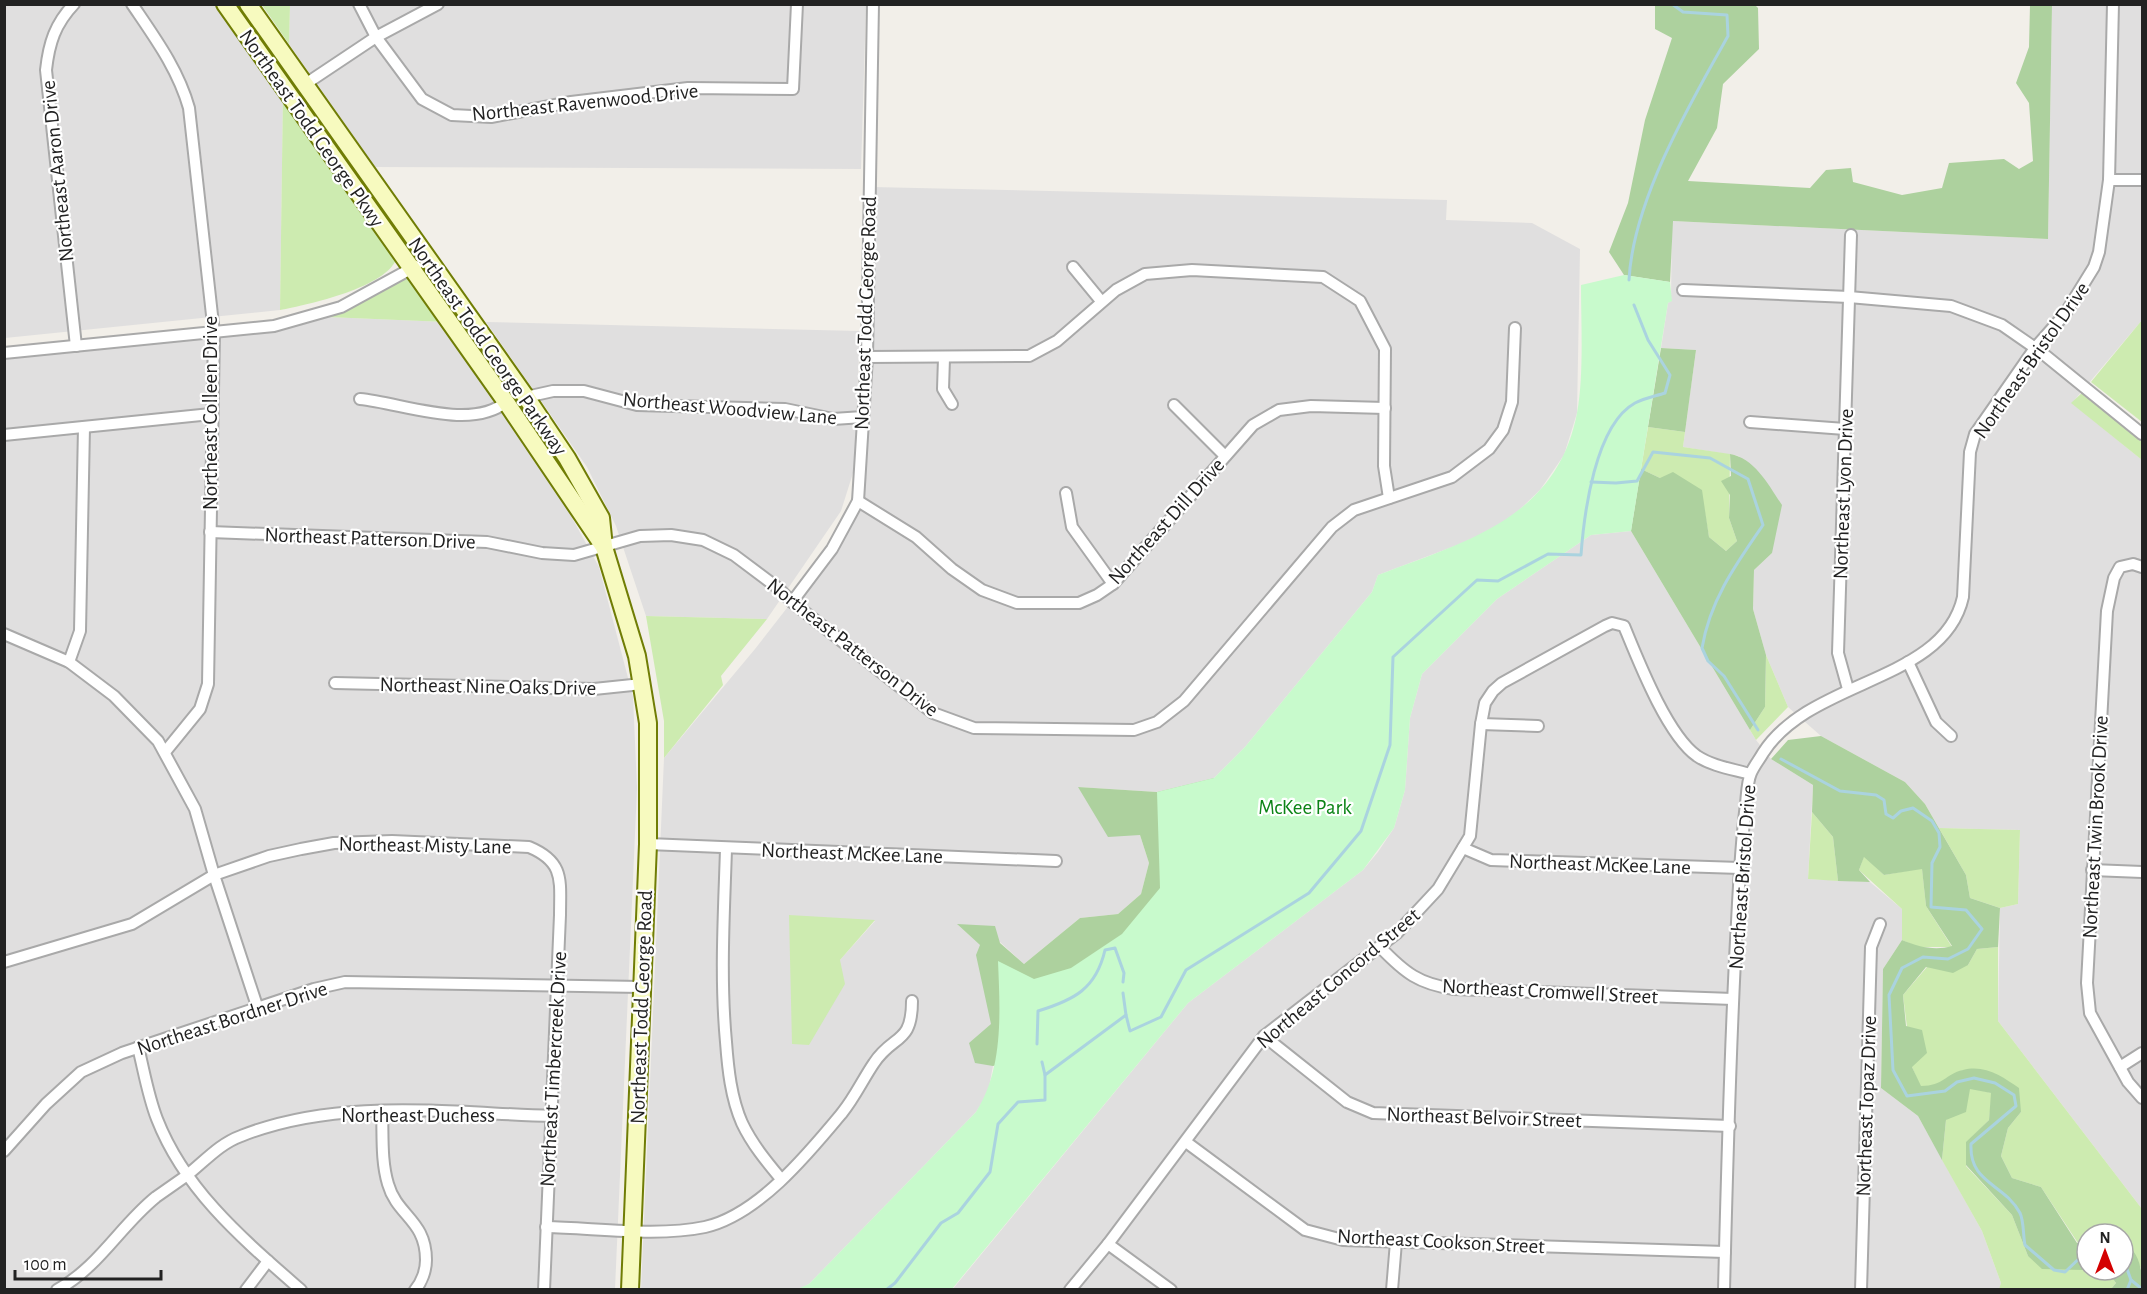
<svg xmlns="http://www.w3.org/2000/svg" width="2147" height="1294" font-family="'Alegreya Sans',sans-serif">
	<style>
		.residential { fill: #e0dfdf; fill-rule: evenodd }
		.grass { fill: #cdebb0 }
		.forest { fill: #add19e }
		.park { fill: #c8facc }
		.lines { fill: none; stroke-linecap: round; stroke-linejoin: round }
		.stream { stroke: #aad3df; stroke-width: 3 }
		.street-casing { stroke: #a9a9a9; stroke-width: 14 }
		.secondary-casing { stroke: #707d05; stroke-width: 20 }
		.street { stroke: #fff; stroke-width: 10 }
		.secondary { stroke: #f7fabf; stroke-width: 16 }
		.labels { text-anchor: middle; stroke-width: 4.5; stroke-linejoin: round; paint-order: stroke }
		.street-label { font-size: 21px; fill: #222; stroke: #fff }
		.park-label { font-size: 21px; fill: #0c8416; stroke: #fff }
	</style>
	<rect width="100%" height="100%" fill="#f2efe9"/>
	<g class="residential">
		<polygon points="5,5 223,5 283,91 280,310 5,338"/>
		<polygon points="290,5 866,5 861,169 375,167 289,44"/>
		<polygon points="2052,5 2142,5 2142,320 2072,403 2142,460 2142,1209 1998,1021 2000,908 2018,904 2020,830 1939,828 1925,804 1905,782 1821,736 1788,707 1766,655 1753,609 1754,570 1772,553 1739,456 1683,447 1696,350 1661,348 1668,303 1671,301 1672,221 2048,239"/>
		<path d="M872 187 1447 200 1446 220 1532 223 1580 249 1577 413 1564 455 1540 490 1516 513 1484 535 1378 575 1372 592 1245 747 1214 778 1157 792 1078 787 1140 835 1149 863 1141 894 1118 914 1080 918 1024 964 1000 942 958 925 998 961 1000 1027 988 1093 976 1112 809 1284 798 1290H641L664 758 755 649 843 536 855 515 864 485 866 463ZM789 916 875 921 840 960Z"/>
		<polygon points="327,317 446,322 543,465 599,567 633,697 637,788 615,1289 5,1289 4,353"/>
		<polygon points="486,322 860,331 855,449 853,473 841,511 767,619 646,616 616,526 587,467"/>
		<polygon points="1631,531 1756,740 1771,759 1813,785 1808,879 1870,882 1902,909 1902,940 1883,969 1881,1088 1918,1116 1982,1231 2001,1283 1999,1290 952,1290 1188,1003 1363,870 1378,852 1394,828 1405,790 1410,718 1422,674 1497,599 1591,535"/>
	</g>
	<g class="grass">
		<polygon points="262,5 290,5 289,44"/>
		<path d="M283 91 397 257C389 287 307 305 280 310Z"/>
		<polygon points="408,278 446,322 327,317"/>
		<polygon points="2142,320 2142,422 2091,382"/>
		<polygon points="2083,392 2142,440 2142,460 2071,403"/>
		<polygon points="1648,427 1685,432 1683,447 1730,454 1729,518 1737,541 1726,551 1709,537 1701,490 1660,478 1641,469"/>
		<polygon points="646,616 767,619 721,676 723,685 664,758 664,721"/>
		<polygon points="1766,655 1788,707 1756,740 1750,730 1765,707"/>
		<polygon points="1812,812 1833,837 1838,881 1808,879"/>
		<polygon points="1939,828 2020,830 2018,904 2000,908 1970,898 1966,875"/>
		<polygon points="1864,856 1884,875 1922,868 1926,906 1952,947 1918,947 1902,940 1902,909 1859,870"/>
		<polygon points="789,915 875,920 840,960 845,984 809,1045 792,1044"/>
		<polygon points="1998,947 1998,1021 2142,1209 2142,1270 2128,1245 2123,1243 2123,1234 2087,1234 2087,1241 2078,1243 2041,1187 2012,1178 2001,1156 2008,1128 2021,1112 1963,1070 1935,1086 1920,1086 1912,1067 1903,995 1927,967 1968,965 1977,949"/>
		<polygon points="1970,1088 1992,1093 1989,1120 1966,1143 1966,1166 2012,1215 2028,1256 2081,1270 2087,1268 2087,1270 2106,1270 2116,1283 2111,1289 1999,1289 2001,1283 1982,1231 1942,1160 1946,1120"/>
	</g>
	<g class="forest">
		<polygon points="1754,4 1758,8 1759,49 1723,84 1717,128 1688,181 1810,188 1826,170 1851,168 1853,182 1902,195 1942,188 1949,163 2004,159 2019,169 2033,161 2029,103 2016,83 2029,47 2030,5 2052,5 2048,239 1673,221 1670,282 1624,275 1609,252 1628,203 1645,120 1672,38 1655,29 1655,5"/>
		<polygon points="1661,348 1696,350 1685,432 1648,427"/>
		<path d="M1730 454C1755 458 1769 486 1782 505L1772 553 1754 570 1753 609 1766 655 1765 707 1750 730 1631 531 1641 469 1660 478 1673 472 1702 490 1709 537 1726 551 1737 541 1729 518 1730 495 1721 481 1731 476Z"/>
		<path d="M1821 736 1905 782 1925 804 1966 875 1970 898 2000 908 1998 947 1977 949 1968 965 1953 973 1926 967 1903 995 1906 1026 1922 1030 1927 1053 1912 1067 1921 1086C1944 1086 1945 1074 1963 1070 1985 1064 2003 1077 2019 1088L2021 1112 2008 1128 2001 1156 2012 1178 2041 1187 2077 1243 2087 1241V1268L2082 1270 2042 1269 2028 1256 2012 1215 1966 1165V1142L1989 1120 1991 1093 1970 1089 1966 1112 1946 1120 1942 1160 1918 1116 1881 1088 1883 969 1902 940C1919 947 1935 951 1952 946L1926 906 1922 869 1884 875 1864 857 1859 870 1870 882 1838 881 1833 837 1812 812 1813 785 1771 759 1788 740Z"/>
		<polygon points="1214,778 1235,858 1008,1062 993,1066 975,1063 969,1043 991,1024 976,955 980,945 957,924 995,926 1000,943 1024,964 1080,918 1118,914 1141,894 1149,863 1140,835 1108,837 1078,787 1157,792"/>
		<path d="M2123 1243C2140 1250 2143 1274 2142 1289H2111L2116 1283 2106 1270H2123Z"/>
	</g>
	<path class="park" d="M1624 275 1670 282 1672 301 1668 303 1631 531 1591 535 1497 599 1422 674 1410 718 1405 790 1394 828 1363 870 1188 1003 952 1289H798L809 1284 976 1112C1004 1068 1000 1011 998 961L1034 979 1071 968 1122 934 1160 888 1157 792 1214 778 1245 747 1372 592 1378 575C1464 542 1557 519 1577 413 1584 375 1581 324 1581 285Z"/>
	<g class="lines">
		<g class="stream">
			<path d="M1629 280C1633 201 1689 105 1728 36L1727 15 1683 12 1672 4"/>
			<path d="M1591 482 1616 483 1637 481 1653 452 1710 458 1748 479 1763 525C1736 564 1710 600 1702 648L1708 661 1724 676 1758 730"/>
			<path d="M1781 759 1840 791 1876 795 1884 800 1886 814 1893 818 1901 811 1913 808 1932 821 1939 833 1940 847 1932 863 1931 907 1966 910 1982 929 1968 949 1948 959 1923 957 1902 968 1889 995 1893 1070 1907 1096 1945 1091 1957 1082 1974 1078 1995 1083 2014 1095 2016 1106 1971 1144C1969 1184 2004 1183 2020 1213 2024 1221 2023 1236 2025 1245L2054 1270 2065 1272 2087 1251"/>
			<polyline points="1123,993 1126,1015"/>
			<path d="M1037 1044 1038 1011C1074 1000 1096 989 1105 950L1115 948 1124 973 1123 982"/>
			<polyline points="1042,1062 1045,1075"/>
			<polyline points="2123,1258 2131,1280 2127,1290"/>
			<polyline points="2131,1280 2142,1289"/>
			<path d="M886 1290 895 1283 941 1223 958 1213 990 1172 998 1124 1018 1102 1045 1100V1075L1126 1015 1130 1031 1161 1017 1186 970 1309 893 1361 831 1390 745 1393 657 1477 580 1498 581 1548 554 1581 555C1584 514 1595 425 1635 403 1644 398 1656 396 1665 393L1670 375 1648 340 1634 305"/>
		</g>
		<defs>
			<g id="street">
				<path d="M74 4C55 24 49 43 46 70L76 346"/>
				<path d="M132 4C155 38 178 69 189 108L214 333 208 684 200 709 165 752"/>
				<polyline points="359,4 376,37 422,99 452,115 491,117 571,102 688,88 793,89 797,4"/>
				<polyline points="304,85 376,37 438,4"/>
				<polyline points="2109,180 2142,180"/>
				<polyline points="1073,267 1101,301"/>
				<polyline points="1683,290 1849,297 1951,306 2002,325 2041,352 2142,434"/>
				<polyline points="4,353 274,326 341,307 416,266"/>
				<polyline points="867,357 1029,356 1057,341 1116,290 1145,274 1192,270 1323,277 1360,301 1385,349 1384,466 1389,498"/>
				<polyline points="944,358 943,389 952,404"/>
				<polyline points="526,397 553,391 584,391 637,405 785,409 833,419 863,417"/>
				<path d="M360 399C402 403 471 431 506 402"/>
				<polyline points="1174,405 1225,456"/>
				<polyline points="1750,422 1845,429"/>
				<polyline points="4,435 211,414"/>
				<polyline points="1066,493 1072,527 1113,584"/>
				<polyline points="858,501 916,537 952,569 982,590 1017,603 1079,603 1097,595 1113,584 1253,425 1279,410 1311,406 1385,408"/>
				<polyline points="210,532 487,542 542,553 574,555 640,536 671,535 703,540 734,555 778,588 792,602 933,713 974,728 1134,730 1157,722 1184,701 1332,527 1354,510 1452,477 1489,449 1503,430 1512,402 1515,328"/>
				<polyline points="2142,567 2133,564 2120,567 2114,578 2107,611 2087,983 2090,1013 2128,1082 2142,1098"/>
				<polyline points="792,602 832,549 858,501 867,357 873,4"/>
				<polyline points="4,634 69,662 114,696 158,741 195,809 214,875 258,1009"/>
				<polyline points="69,662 80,631 84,427"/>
				<polyline points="1908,662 1936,722 1951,736"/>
				<polyline points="335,683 594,689 642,684"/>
				<polyline points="1848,689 1838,653 1851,235"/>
				<polyline points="1481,724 1538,726"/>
				<polyline points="648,844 1056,861"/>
				<polyline points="1463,848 1491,860 1740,868"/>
				<path d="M726 849C724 914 720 977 726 1042 728 1069 731 1098 742 1123 752 1144 766 1161 781 1179"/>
				<polyline points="2092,870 2142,872"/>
				<path d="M1380 947C1405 973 1419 984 1454 989L1733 999"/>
				<path d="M4 962 132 924 214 875 269 856 301 849 334 843 392 841 529 847C565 862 560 881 560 915L544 1290"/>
				<polyline points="1264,1036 1347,1102 1373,1113 1730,1126"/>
				<path d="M138 1047C144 1071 148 1096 157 1119 185 1191 244 1240 301 1290"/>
				<polyline points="2120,1067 2142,1053"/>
				<path d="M382 1111C383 1135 381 1161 388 1184 397 1216 426 1220 426 1260 426 1270 422 1282 415 1290"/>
				<polyline points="1186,1142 1305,1230 1343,1240 1725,1252"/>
				<polyline points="4,1151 46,1104 81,1072 122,1053 314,989 345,982 641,987"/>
				<path d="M546 1227C596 1228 657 1237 705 1227 758 1215 808 1154 842 1113 855 1097 863 1079 874 1063 893 1034 912 1045 912 1001"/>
				<polyline points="1108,1244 1171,1290"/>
				<path d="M57 1290C99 1267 120 1226 156 1197 166 1190 176 1183 186 1176 204 1162 219 1144 241 1136 338 1097 450 1113 552 1116"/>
				<polyline points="246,1290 268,1261"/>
				<path d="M1070 1290 1108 1244 1264 1036 1397 933 1438 889 1470 836 1481 724 1485 703 1493 691 1502 683 1605 626 1612 623 1624 626C1638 660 1667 735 1697 756 1712 766 1732 769 1750 774"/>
				<polyline points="1392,1290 1396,1242"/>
				<path d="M1724 1290C1727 1167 1730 1044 1737 922 1739 883 1741 843 1746 804 1747 795 1747 782 1751 773 1754 766 1759 760 1763 753 1811 678 1944 683 1963 597L1970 452 1975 434 2035 348 2065 314 2094 267 2099 252 2109 180 2113 4"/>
				<polyline points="1861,1290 1871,947 1880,924"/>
			</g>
			<g id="secondary">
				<polyline points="225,4 506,402 604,547"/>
				<polyline points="248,4 526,397 567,458 601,518 604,547 637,656 648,723 648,844 630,1290"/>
			</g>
		</defs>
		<use href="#street" class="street-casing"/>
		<use href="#secondary" class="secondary-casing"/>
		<use href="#street" class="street"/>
		<use href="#secondary" class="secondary"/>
	</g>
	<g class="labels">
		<g class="street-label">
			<text transform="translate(585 102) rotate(-6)" y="7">Northeast Ravenwood Drive</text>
			<text transform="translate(312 128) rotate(55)" y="7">Northeast Todd George Pkwy</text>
			<text transform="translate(57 171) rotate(-96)" y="7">Northeast Aaron Drive</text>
			<text transform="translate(865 313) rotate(-88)" y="7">Northeast Todd George Road</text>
			<text transform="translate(488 346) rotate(55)" y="7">Northeast Todd George Parkway</text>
			<text transform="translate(2031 360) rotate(-55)" y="7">Northeast Bristol Drive</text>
			<text transform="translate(730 408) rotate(5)" y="7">Northeast Woodview Lane</text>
			<text transform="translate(210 413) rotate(-90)" y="7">Northeast Colleen Drive</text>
			<text transform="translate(1843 494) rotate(-88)" y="7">Northeast Lyon Drive</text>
			<text transform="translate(1166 521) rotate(-48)" y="7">Northeast Dill Drive</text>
			<text transform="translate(370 538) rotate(2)" y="7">Northeast Patterson Drive</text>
			<text transform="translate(853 647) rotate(38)" y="7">Northeast Patterson Drive</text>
			<text transform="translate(488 686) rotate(1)" y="7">Northeast Nine Oaks Drive</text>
			<text transform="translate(2095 827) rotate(-87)" y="7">Northeast Twin Brook Drive</text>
			<text transform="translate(425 845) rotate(1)" y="7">Northeast Misty Lane</text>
			<text transform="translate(852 853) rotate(2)" y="7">Northeast McKee Lane</text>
			<text transform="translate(1600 864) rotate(2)" y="7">Northeast McKee Lane</text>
			<text transform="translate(1742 877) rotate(-86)" y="7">Northeast Bristol Drive</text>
			<text transform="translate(1338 978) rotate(-40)" y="7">Northeast Concord Street</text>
			<text transform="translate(1550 991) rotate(3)" y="7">Northeast Cromwell Street</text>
			<text transform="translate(641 1007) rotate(-88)" y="7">Northeast Todd George Road</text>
			<text transform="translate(232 1018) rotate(-18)" y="7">Northeast Bordner Drive</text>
			<text transform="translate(553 1069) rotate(-87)" y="7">Northeast Timbercreek Drive</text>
			<text transform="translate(1866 1106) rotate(-88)" y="7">Northeast Topaz Drive</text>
			<text x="418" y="1122">Northeast Duchess</text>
			<text transform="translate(1484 1117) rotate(2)" y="7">Northeast Belvoir Street</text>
			<text transform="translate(1441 1241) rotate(3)" y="7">Northeast Cookson Street</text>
		</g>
		<g class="park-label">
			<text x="1305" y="814">McKee Park</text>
		</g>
	</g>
	<rect width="2147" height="1294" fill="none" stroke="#222222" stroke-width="12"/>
	<g transform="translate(2105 1252)"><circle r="28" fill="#ffffff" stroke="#a7a7a7" stroke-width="1.5"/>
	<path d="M0-4.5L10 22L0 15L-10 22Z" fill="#d40000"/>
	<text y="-9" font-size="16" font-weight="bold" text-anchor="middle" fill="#222222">N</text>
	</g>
	<path d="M15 1270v9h146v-9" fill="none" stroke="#222222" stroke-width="3"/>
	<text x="24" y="1270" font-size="18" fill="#222222" stroke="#ffffff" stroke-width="4.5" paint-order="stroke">100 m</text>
</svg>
